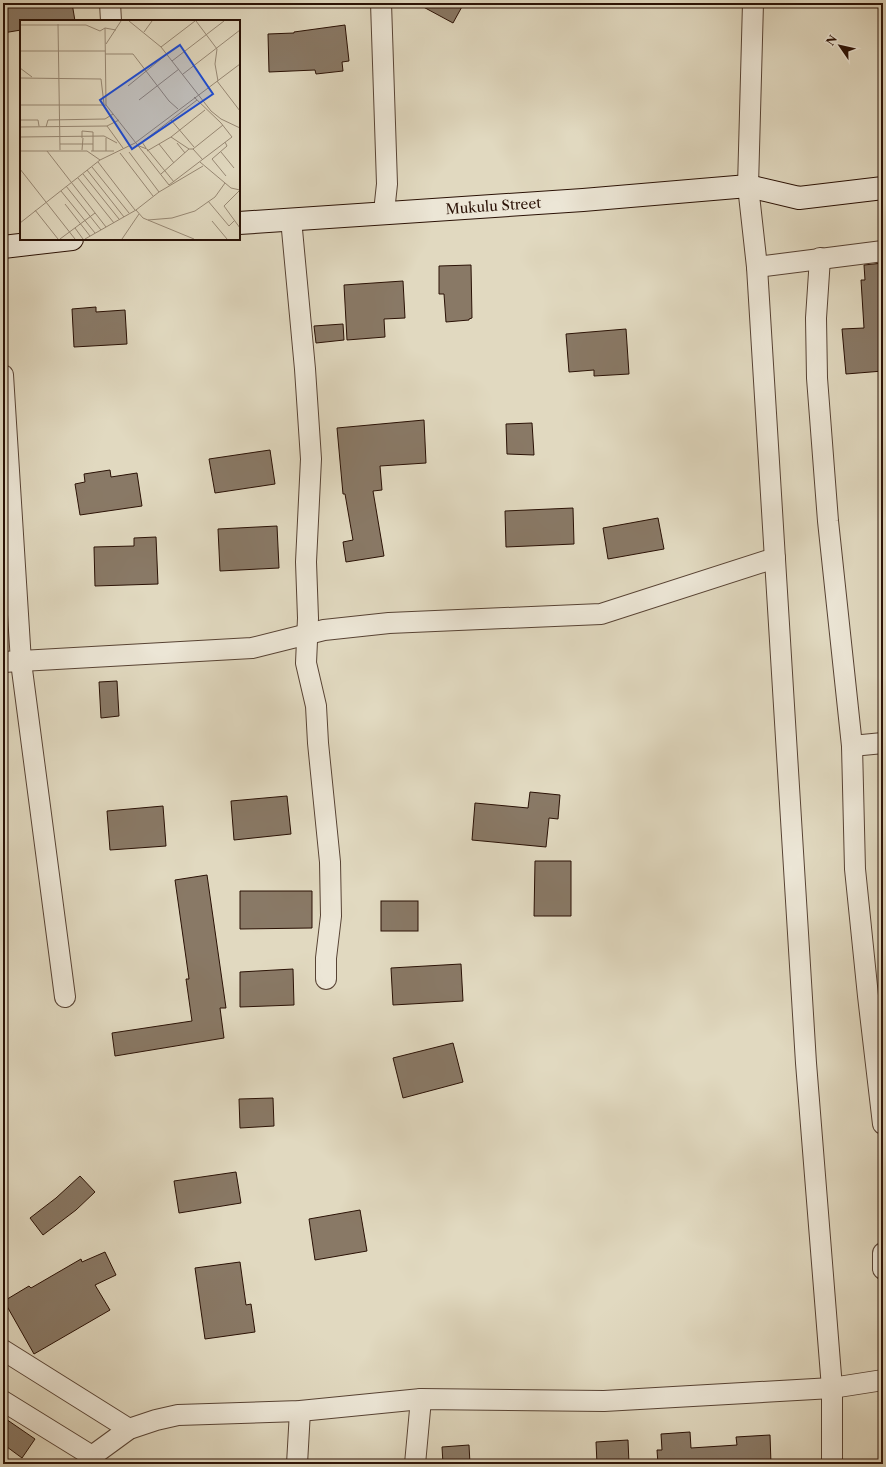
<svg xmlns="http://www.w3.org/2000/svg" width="886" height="1467" font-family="'Libre Caslon Text',serif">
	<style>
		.building { fill: #897966; stroke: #2a1105 }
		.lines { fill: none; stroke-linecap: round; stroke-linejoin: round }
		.street-casing { stroke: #584334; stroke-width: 22 }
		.secondary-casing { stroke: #2a1105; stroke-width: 24 }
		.street { stroke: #ece6d6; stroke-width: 20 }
		.secondary { stroke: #ece6d6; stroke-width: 22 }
		.labels { text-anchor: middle; stroke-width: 3; stroke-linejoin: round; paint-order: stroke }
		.street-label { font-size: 14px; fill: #2a1105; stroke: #ece6d6 }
		.inset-road { fill: none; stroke: #988975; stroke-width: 1 }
		.view { fill: #1d4ed8; fill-opacity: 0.15; stroke: #1d4ed8; stroke-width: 2 }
		.inset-edge { fill: none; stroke: #2a1105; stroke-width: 2 }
	</style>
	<rect width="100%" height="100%" fill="#e1d9c0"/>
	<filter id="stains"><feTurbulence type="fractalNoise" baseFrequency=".005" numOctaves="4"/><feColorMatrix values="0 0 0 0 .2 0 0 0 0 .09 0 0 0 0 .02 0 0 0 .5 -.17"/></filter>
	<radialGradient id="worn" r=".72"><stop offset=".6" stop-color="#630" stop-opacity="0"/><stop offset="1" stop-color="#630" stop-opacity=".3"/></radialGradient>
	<g class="building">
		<polygon points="16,3 72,3 75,21 21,21 21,30 3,33 3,7 16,5"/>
		<polygon points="416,3 464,3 453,23"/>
		<polygon points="345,25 349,61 342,62 343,71 316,74 315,70 269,72 268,34 294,33 294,32"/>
		<polygon points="883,263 883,371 846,374 842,329 864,328 861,280 865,280 864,265"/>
		<polygon points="471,265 472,318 469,319 469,320 446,322 444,294 439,294 439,266"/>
		<polygon points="403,281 405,318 384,319 385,337 347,340 344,285"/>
		<polygon points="96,307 96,312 125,310 127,344 74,347 72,309"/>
		<polygon points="343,324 344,340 316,343 314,326"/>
		<polygon points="626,329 629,374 594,376 594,370 569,372 566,334"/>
		<polygon points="424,420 426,463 380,466 382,490 373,491 384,556 346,562 343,542 353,540 345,494 343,494 337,428"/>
		<polygon points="532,423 534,455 507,454 506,424"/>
		<polygon points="270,450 275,484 215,493 209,459"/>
		<polygon points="110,470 111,477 137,473 142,506 80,515 75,484 85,482 84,474"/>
		<polygon points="573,508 574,544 506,547 505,511"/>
		<polygon points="658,518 664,549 608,559 603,528"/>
		<polygon points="277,526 279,568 220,571 218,529"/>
		<polygon points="156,537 158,584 95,586 94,547 134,546 134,538"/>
		<polygon points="117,681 119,716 101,718 99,682"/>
		<polygon points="530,792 560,795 558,819 549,818 546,847 472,840 475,803 528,808"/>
		<polygon points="287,796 291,834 234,840 231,801"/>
		<polygon points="163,806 166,846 110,850 107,811"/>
		<polygon points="535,861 571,861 571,916 534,916"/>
		<polygon points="207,875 226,1008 220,1008 224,1038 115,1056 112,1033 192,1021 186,979 189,979 175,880"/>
		<polygon points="240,891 312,891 312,928 240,929"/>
		<rect x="381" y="901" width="37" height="30"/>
		<polygon points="461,964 463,1001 393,1005 391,968"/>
		<polygon points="293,969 294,1005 240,1007 240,972"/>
		<polygon points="453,1043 463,1082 403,1098 393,1058"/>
		<polygon points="273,1098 274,1126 240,1128 239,1099"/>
		<polygon points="236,1172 241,1203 179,1213 174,1181"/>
		<polygon points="80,1176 95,1192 76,1210 43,1235 30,1218 56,1198"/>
		<polygon points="360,1210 367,1251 315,1260 309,1219"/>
		<polygon points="105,1252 116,1275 95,1285 110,1310 34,1354 4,1301 29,1286 31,1288 81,1259 82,1262"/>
		<polygon points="240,1262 246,1305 251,1304 255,1332 205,1339 195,1268"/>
		<polygon points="3,1417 35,1439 22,1458 3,1444"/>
		<polygon points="690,1432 691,1448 737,1445 736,1437 770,1435 771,1464 658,1464 657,1450 662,1450 661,1434"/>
		<polygon points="628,1440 629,1464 597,1464 596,1442"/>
		<polygon points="469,1445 470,1464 443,1464 442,1447"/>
	</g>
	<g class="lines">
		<defs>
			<g id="street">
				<polyline points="110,3 111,21"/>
				<polyline points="381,3 387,184 384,212"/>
				<polyline points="753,3 748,186 757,267 806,1063 832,1388 832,1464"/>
				<polyline points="291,219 305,369 311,459 306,562 308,618 306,663 316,706 318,743 330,862 331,916 326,958 326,979"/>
				<polyline points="820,258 816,318 817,378 828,521 852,746 883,743"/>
				<polyline points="757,267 883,251"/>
				<polyline points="3,375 21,662 65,997"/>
				<polyline points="3,662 252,648 324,630 389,623 601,614 775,558"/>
				<polyline points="852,746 855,869 868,996 883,1124"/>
				<polyline points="883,1253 883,1269"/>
				<polyline points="3,1350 129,1429"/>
				<polyline points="3,1401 92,1456"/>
				<polyline points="87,1464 92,1456 129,1429 156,1420 178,1415 300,1411 421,1399 604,1401 832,1388 883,1380"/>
				<polyline points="297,1464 300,1411"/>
				<polyline points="415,1464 421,1399"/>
			</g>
			<g id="secondary">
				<path id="s1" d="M239 223 583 200 748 186 799 198 883 188"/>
				<polyline points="3,247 72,239"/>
			</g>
		</defs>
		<use href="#street" class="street-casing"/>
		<use href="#secondary" class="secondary-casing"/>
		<use href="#street" class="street"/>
		<use href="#secondary" class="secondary"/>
	</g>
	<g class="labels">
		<g class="street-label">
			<text dy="5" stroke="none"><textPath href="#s1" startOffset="255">Mukulu Street</textPath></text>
		</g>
	</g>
	<g transform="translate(20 20)">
		<rect width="220" height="220" fill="#e1d9c0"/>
		<path class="inset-road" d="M109 1 141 27 191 91 201 99 220 108M176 1 197 29 195 44 198 61M38 4 40 130M0 5H66L80 11 85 8M124 12 132 1M86 24 101 1M141 27 175 1M0 31H85M85 34H113L149 81 158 89M152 41 204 1M0 48 12 57M163 54 220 10M0 58 81 59 84 84M197 61 220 91M108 66 147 34M119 80 159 49M0 85H86L149 165 212 117 201 103 174 77M86 85 85 8 96 10M0 100H18L19 106M87 106 99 100M0 107 87 106 103 128M26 107 28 100 85 99 93 94M0 117 84 116 97 123M151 117 169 129M62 118V111L73 112V131H71M205 122 207 126 192 139 206 156M157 123 165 133M40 124H73M139 124 154 143M119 126 127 129 154 162M174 127 151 100 177 80M126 128 122 122 151 100M173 129 183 140M62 130 63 118M0 131H67L80 140 115 123 220 44M27 131 86 207M73 131H94M86 131V118M127 131 151 117 185 90M109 132 139 172M201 132 214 148M100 133 133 176M78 142 115 190M180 142 211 168 220 170M72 147 109 193M0 149 55 219M67 150 104 197M63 154 99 199M141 154 169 129H173L203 105M58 158 94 203M46 166 81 210M41 171 75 213M219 171 204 186 220 208M188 181 209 206 214 201M45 184 70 216M15 190 38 219M116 190 123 198 174 219M128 200 152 198 175 191 195 177 205 163M192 201 207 219M0 203 80 140M55 208 63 219M40 219 75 193M65 219 116 190 139 172 183 146M102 219 119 194"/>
		<path class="view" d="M160 25 193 74 112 129 80 80Z"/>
		<rect width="220" height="220" class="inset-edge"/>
	</g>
	<rect width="886" height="1467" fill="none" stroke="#e1d9c0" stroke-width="16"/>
	<rect x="4" y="4" width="878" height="1459" fill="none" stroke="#2a1105" stroke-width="2"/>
	<rect x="8" y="8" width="870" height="1451" fill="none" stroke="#2a1105"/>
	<g transform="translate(840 46) rotate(304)" stroke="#ece6d6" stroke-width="3" paint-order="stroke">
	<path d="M0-3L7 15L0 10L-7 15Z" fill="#2a1105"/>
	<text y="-6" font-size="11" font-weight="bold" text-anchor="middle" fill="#2a1105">N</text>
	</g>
	<rect width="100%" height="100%" filter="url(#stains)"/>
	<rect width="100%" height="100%" fill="url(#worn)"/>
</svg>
